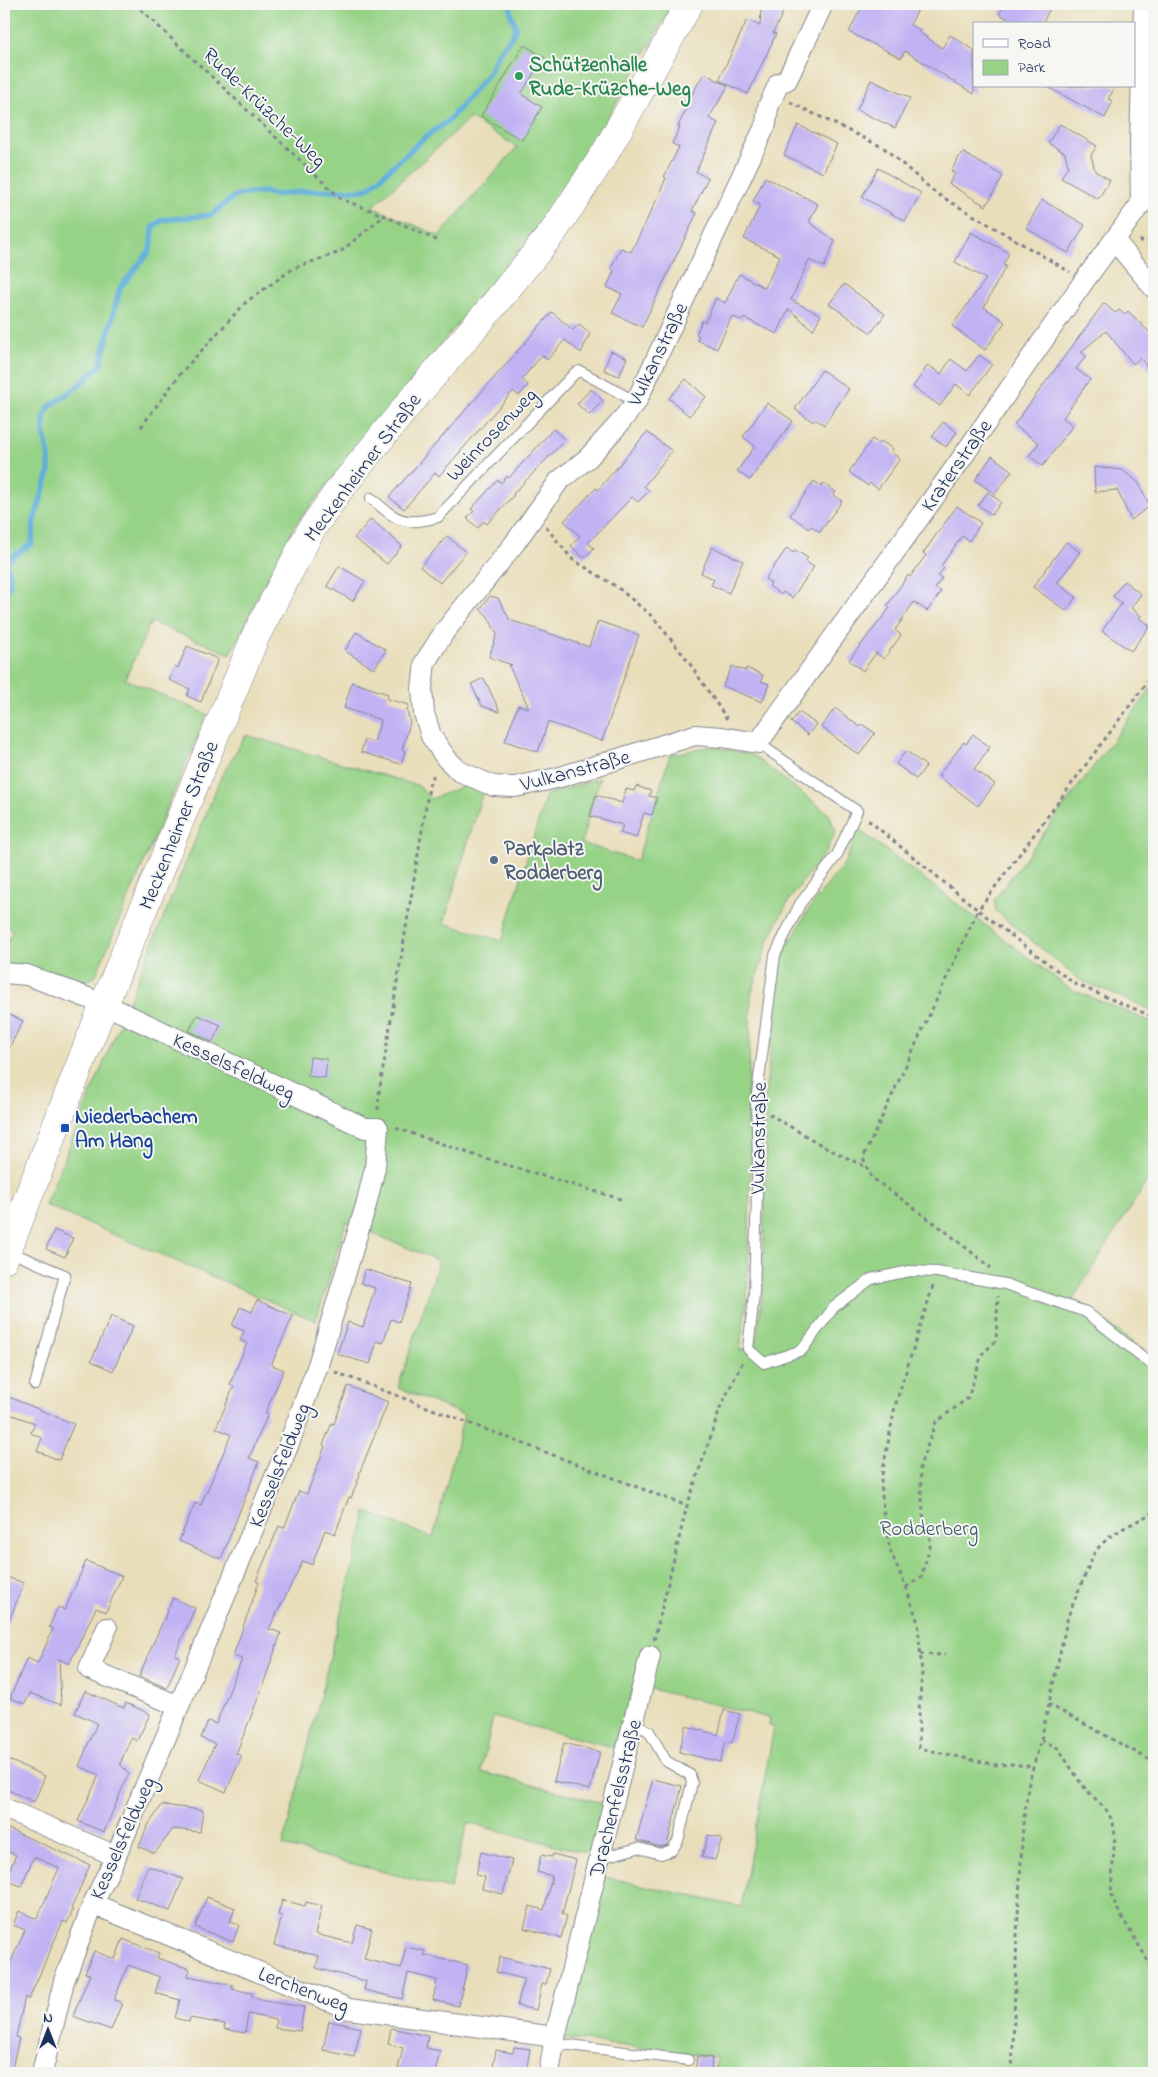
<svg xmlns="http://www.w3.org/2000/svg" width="1158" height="2077" font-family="'Indie Flower',sans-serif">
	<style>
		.green { fill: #97d387; stroke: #598172; fill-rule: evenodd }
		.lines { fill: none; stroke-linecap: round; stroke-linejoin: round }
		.stream { stroke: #5fafda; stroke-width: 5.5 }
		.building { fill: #c1b2f3 }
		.lane-casing { stroke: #82868c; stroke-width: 12 }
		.street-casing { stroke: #82868c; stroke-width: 22 }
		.secondary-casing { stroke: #82868c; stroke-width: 29 }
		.path { stroke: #82868c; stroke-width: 3; stroke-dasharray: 4 4; stroke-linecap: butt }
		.lane { stroke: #fff; stroke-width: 10 }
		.street { stroke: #fff; stroke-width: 20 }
		.secondary { stroke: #fff; stroke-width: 28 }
		.leisure-dot { fill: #2e9e5b; stroke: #f6f6f2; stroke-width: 2 }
		.service-dot { fill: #5c6f8a; stroke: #f6f6f2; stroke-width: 2 }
		.transit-dot { fill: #1a4fb4; stroke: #f6f6f2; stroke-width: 2 }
		.labels { text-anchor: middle; stroke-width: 4; stroke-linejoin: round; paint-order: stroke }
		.leisure-label { font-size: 21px; font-weight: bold; fill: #27864d; stroke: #f6f6f2; text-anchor: start }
		.street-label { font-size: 21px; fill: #1b2f5e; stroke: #f6f6f2 }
		.service-label { font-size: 21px; font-weight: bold; fill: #4e5e75; stroke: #f6f6f2; text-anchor: start }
		.transit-label { font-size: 21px; font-weight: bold; fill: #164399; stroke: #f6f6f2; text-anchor: start }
		.park-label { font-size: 21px; fill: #3a5868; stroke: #f6f6f2 }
	</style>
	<rect width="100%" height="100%" fill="#f6f6f2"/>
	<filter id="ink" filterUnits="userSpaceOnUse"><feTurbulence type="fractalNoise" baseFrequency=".02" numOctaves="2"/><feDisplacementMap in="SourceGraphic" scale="10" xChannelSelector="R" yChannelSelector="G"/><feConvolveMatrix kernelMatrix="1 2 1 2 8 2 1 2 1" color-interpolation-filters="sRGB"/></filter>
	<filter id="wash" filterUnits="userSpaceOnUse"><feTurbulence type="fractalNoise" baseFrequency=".0096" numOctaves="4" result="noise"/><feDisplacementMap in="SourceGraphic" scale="20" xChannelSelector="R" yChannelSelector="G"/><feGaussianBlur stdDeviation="1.12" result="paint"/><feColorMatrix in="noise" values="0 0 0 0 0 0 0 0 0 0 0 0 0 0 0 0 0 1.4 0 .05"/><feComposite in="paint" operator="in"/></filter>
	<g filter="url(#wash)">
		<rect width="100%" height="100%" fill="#e9deba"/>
		<g class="green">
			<path d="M4 4H673L568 187 487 291 454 328 295 525 230 654 151 622 125 679 207 714 95 977C69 989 36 972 9 965 0 951 6 944 13 930L4 925ZM470 118 517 147 439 236 372 207Z"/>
			<polygon points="1154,685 1154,1011 1078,979 996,911 994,900"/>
			<polygon points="246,735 419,786 431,799 466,785 483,791 444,923 502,941 546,795 600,778 581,843 637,861 670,755 712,746 752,755 829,814 836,831 826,851 789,900 769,939 751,995 748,1101 751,1156 747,1295 740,1351 756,1345 762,1295 766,1158 764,1106 781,958 809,909 846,861 858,829 1070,989 1154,1023 1154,1170 1072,1300 1089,1309 1154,1359 1154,2073 714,2073 716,2057 560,2038 601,1876 741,1907 774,1727 769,1726 770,1718 634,1685 617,1748 493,1717 481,1772 603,1803 591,1854 468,1823 450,1889 283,1846 366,1512 433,1538 464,1415 398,1388 439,1261 346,1222 316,1321 45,1205 222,775"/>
		</g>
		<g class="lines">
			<path class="stream" d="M4 593C14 584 10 574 6 564L10 558 32 544 34 521 49 472V458L44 432V416L49 407 72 391 100 366 120 288 149 252 152 243 153 227 162 220 211 215 235 196 251 193 265 192 275 195 306 191 363 190 370 187 423 139 448 121 489 73 499 52 513 35 516 26 511 14V4"/>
		</g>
		<g id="blocks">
			<g class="building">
				<polygon points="768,4 787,4 773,33 776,34 748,94 719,80 747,20 760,26 761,8 768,8"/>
				<polygon points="863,4 921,4 910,25 920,30 919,32 942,48 950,35 974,50 974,94 905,51 901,58 849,32"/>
				<polygon points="1005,4 1052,4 1042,24 1017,24 999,14"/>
				<polygon points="524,45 544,57 521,94 542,107 522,140 481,116"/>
				<polygon points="704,73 728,86 709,118 718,123 696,172 708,178 692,211 697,213 642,327 612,313 622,294 607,287 614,271 611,268 621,248 631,252 657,199 666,178 664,177 679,147 672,144 680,127 678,126 687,108 685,107"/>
				<polygon points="871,80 910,98 895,128 857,110"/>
				<polygon points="1046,86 1116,86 1108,99 1113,101 1105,118"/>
				<polygon points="1060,124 1097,146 1091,155 1095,171 1110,180 1098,199 1061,178 1068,166 1065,153 1048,143"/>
				<polygon points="798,125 837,144 823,173 784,155"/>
				<polygon points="962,152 1003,176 986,206 949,184 955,173 951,171"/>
				<polygon points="878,168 921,193 905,221 862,197"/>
				<polygon points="765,177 818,204 809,222 835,241 824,267 809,260 791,300 821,315 813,330 789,309 777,334 744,318 742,321 732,316 717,349 697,340 699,336 696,334 702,321 705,322 716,298 725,303 739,274 765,288 780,256 744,239 760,205 753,201"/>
				<polygon points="1042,200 1085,225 1068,253 1026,228"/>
				<polygon points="971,232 1009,253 1003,265 1006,266 984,307 1005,322 985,350 952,326 986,279 955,262"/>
				<polygon points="844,284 885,314 871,333 829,304"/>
				<polygon points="1104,303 1115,313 1119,310 1125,315 1128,311 1154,337 1154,375 1140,358 1133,364 1106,331 1081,352 1086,356 1076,369 1090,379 1063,418 1073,425 1043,466 1029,456 1039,443 1014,425"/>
				<polygon points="552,312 573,330 579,324 590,333 581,353 565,340 547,360 542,355 522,379 528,385 519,396 513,391 439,476 435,473 404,509 389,497"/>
				<polygon points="611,351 627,358 619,376 604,370"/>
				<polygon points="979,355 992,364 970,395 956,384 940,406 913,387 928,365 941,374 951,359 967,371"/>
				<polygon points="822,370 849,389 824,425 815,419 813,422 795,409"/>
				<polygon points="686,379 706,397 689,416 669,398"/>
				<polygon points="591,389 603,401 589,415 577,404"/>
				<polygon points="767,403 793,421 750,480 737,471 755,446 743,437"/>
				<polygon points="943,422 957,432 946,447 932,437"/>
				<polygon points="553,429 565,440 513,494 514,495 487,524 484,521 478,528 467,518 474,511 471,509 498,480 501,483 507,476 509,478"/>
				<polygon points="647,432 672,451 644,486 649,491 638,502 632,497 588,543 594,548 584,558 571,546 580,536 564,521 596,488 598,490"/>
				<polygon points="872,439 879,444 881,441 893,449 891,452 900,459 878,489 870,483 868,486 849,472"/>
				<polygon points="992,456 1012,471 995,494 975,480"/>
				<polygon points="1094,467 1122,470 1138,482 1150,506 1131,520 1117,490 1095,492"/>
				<polygon points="814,481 821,486 823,483 836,492 833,495 842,501 820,532 811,526 809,529 790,515"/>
				<polygon points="988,492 1001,502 992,515 978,505"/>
				<polygon points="957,506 981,523 969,541 962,536 941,566 944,568 938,576 942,578 935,588 941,592 927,611 914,602 895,630 901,635 884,659 876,653 863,671 849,660 890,608 887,606 908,575 910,577 926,555 923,553"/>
				<polygon points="371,519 402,546 387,564 354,538"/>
				<polygon points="447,536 466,552 440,583 420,567"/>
				<polygon points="1066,542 1080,552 1057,583 1076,597 1066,611 1033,587"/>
				<polygon points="712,547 743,561 729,593 711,585 714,579 701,573"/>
				<polygon points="787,548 793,553 795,550 808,558 805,561 814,567 792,598 783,592 781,595 769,586 771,583 765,579"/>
				<polygon points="339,566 365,581 353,601 327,586"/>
				<polygon points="1124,581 1141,594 1131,608 1141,616 1139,618 1150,626 1131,651 1102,631 1122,603 1113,596"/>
				<polygon points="490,596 498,598 510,620 589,647 598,621 639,635 602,741 548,722 538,752 505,741 518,705 529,708 509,666 512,665 489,657 497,634 487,615 480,609"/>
				<polygon points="356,632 386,650 374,669 345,651"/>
				<polygon points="187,646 218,659 201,702 187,696 190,689 169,680 175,666 178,668"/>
				<polygon points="732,666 745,671 746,668 763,675 761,681 769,684 762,702 723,686"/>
				<polygon points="484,678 500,712 482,706 471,684"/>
				<polygon points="352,682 388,694 387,699 409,705 407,710 410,723 402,750 405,751 401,764 361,752 364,740 374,742 381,720 344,708"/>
				<polygon points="835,708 860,727 862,724 875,733 859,755 821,727"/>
				<polygon points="799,712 816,724 808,735 791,722"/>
				<polygon points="973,734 990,747 974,769 995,784 978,806 938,776 964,742 966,744"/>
				<polygon points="906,751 926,766 916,779 896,764"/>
				<polygon points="636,786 651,791 649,796 657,798 652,815 644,813 636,838 620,833 623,825 590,816 596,795 622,803 626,789 634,791"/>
				<polygon points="4,1012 23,1021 4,1058"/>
				<polygon points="197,1015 221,1025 212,1042 189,1031"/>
				<polygon points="310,1057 327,1059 325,1078 308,1076"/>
				<polygon points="54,1230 73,1238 65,1257 46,1249"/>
				<polygon points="365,1269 412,1284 399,1322 391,1319 383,1343 377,1341 370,1364 337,1354 348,1322 363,1327 375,1288 361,1283"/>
				<polygon points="257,1300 293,1316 271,1365 284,1370 265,1413 268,1414 249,1458 259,1462 221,1559 179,1541 195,1503 201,1505 231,1435 216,1428 234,1386 230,1384 247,1343 240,1340 244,1331 232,1326 240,1307 252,1312"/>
				<polygon points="111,1316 133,1326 113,1371 91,1361"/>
				<polygon points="348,1386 388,1402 359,1474 360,1475 351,1498 349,1497 335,1534 325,1530 312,1565 303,1561 269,1629 281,1633 261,1691 236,1754 242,1756 226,1792 199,1780 215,1744 201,1738 208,1721 216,1724 242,1659 233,1656 259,1582 256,1581 279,1526 284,1528 299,1491 307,1494 325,1446 323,1445 332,1423 334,1424"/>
				<polygon points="4,1395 74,1424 59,1460 37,1451 42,1438 31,1433 35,1423 4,1412"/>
				<polygon points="86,1561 122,1576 106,1612 96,1608 69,1664 59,1659 61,1705 30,1693 25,1704 10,1698 27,1658 38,1663 53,1629 49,1627 58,1607 65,1610"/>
				<polygon points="4,1576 24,1583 5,1631 4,1631"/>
				<polygon points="173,1598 195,1608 175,1655 180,1657 167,1688 139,1676"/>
				<polygon points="85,1691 124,1708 126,1703 150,1714 137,1741 131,1738 120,1764 129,1773 104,1832 78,1821 99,1775 79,1766 97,1723 75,1713"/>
				<polygon points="724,1710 740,1714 732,1743 726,1741 720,1762 679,1752 686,1726 718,1735"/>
				<polygon points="564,1743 600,1752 590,1790 554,1781"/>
				<polygon points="4,1758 45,1776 34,1802 4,1788"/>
				<polygon points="653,1779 682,1786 667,1845 661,1847 636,1840"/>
				<polygon points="162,1805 203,1810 200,1832 173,1829 155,1853 139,1847 147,1827"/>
				<polygon points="4,1827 90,1865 71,1909 73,1910 67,1923 63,1921 29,1999 25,1997 16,2037 19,2038 11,2073 4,2073 4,1977 25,1930 13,1925 19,1911 37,1919 59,1868 34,1857 21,1886 5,1880 16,1855 4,1850"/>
				<polygon points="708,1835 722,1838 715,1860 702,1857"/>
				<polygon points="481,1852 512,1860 503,1894 482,1889 485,1877 476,1875"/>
				<polygon points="553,1854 576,1860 562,1914 567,1916 561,1938 524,1928 530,1906 544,1910 552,1876 537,1872 541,1855 552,1857"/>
				<polygon points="148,1866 183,1879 170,1911 135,1898"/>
				<polygon points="207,1897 235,1908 230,1922 239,1925 233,1942 195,1927"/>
				<polygon points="282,1900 305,1906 306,1902 322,1906 315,1934 352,1943 357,1925 372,1929 364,1959 401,1968 406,1947 425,1951 424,1955 468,1965 458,2006 433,2000 437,1980 408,1973 402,1999 364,1990 366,1981 316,1968 319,1956 274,1945 282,1916 278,1915"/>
				<polygon points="123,1939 159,1953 157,1958 190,1969 188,1976 233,1985 232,1989 252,1993 252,1997 265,2001 304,2007 300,2031 275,2028 276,2020 248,2014 245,2033 224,2029 225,2024 190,2018 189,2022 175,2018 180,2000 155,1993 160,1977 128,1965 114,2000 122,2003 111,2030 73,2016 90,1974 85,1973 94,1951 115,1959"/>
				<polygon points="500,1957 550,1969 546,1984 542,1984 536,2010 517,2006 524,1979 496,1972"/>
				<polygon points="329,2021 361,2028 354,2057 323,2050"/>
				<polygon points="391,2028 428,2036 426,2048 440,2051 435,2073 418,2073 398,2069 403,2048 388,2044"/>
				<polygon points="514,2047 530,2049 526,2073 492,2073 496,2050 513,2053"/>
				<polygon points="697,2056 712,2058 711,2073 695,2073"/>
			</g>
		</g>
	</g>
	<g filter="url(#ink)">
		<use href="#blocks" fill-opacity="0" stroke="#82868c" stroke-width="1"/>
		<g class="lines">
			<defs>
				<g id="lane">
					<path d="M371 498C396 520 404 527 438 517L575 373 580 371 636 402"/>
					<polyline points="758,743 857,811 837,855 800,904 775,955 756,1102 758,1157 754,1295 748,1349 764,1363 802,1350 834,1307 871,1279 910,1271 937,1272 1005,1284 1086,1312 1154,1366"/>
					<polyline points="8,1251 65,1275 35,1385"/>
					<polyline points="600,1858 638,1848 661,1854 672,1850 678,1841 692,1783 690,1775 666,1761 649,1731 633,1723"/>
					<polyline points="554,2043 688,2060"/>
				</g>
				<g id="street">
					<polyline points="823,4 787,80 779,83 768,107 766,124 636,402 618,425 588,458 559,481 514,544 445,631 425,662 422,689 424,713 431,736 446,758 459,771 493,786 515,787 557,778 695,735 722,737 758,743 957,465 1084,281 1154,186"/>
					<polyline points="1141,204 1140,144 1144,4"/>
					<polyline points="1115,241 1154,288"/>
					<polyline points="4,973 27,975 104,1004 365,1128 378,1128 375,1168 366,1205 318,1365 288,1446 116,1856 93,1904 64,1981 42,2073"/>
					<polyline points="107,1628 89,1669 179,1706"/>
					<polyline points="4,1808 116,1856"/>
					<polyline points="93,1904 349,2009 555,2037"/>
					<polyline points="549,2073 555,2037 650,1656"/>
				</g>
				<polyline id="secondary" points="4,1259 96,1024 256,635 311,530 339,490 411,401 492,307 553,232 604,155 689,4"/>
			</defs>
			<use href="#lane" class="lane-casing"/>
			<use href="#street" class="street-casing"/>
			<use href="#secondary" class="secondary-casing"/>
			<g class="path">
				<polyline points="135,4 341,199 385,216 438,241"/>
				<polyline points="790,102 884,148 937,194 1070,272"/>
				<polyline points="1151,221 1151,241 1154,257"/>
				<polyline points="1139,241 1151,241"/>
				<polyline points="141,427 181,373 246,302 294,268 340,252 384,216"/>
				<polyline points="546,527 572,559 617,587 653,617 688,661 727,719"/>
				<polyline points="1154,673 978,910 1075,984 1154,1017"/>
				<polyline points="868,820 978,910 863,1158 871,1177 944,1230 991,1268"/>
				<polyline points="378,1110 379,1093 430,781 436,772"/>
				<polyline points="769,1114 823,1146 866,1167"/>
				<polyline points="396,1128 483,1158 624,1200"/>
				<polyline points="933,1286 895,1406 881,1480 883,1510 890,1550 906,1587 918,1623 922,1674 919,1709 919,1748 996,1765 1012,1764 1033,1767"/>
				<polyline points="335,1372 687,1506"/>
				<polyline points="906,1587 921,1578 931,1543 923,1514 920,1466 936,1422 968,1398 982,1354 996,1341 998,1296"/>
				<polyline points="654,1640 687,1506 721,1406 743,1361"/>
				<polyline points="920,1654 945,1655"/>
				<polyline points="1048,1704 1154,1762"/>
				<polyline points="1041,1740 1058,1748 1082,1785 1108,1812 1113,1823 1115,1835 1111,1892 1116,1907 1154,1971"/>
				<polyline points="1012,2073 1017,1935 1023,1824 1029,1782 1041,1740 1068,1616 1095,1551 1109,1537 1122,1529 1154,1512"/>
			</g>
			<use href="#lane" class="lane"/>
			<use href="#street" class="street"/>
			<use href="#secondary" class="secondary"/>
		</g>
	</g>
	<circle class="leisure-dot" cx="519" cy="76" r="5"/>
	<circle class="service-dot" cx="494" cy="860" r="5"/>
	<rect class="transit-dot" x="60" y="1123" width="10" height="10" rx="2.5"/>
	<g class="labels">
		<g class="leisure-label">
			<text x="529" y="71">Schützenhalle<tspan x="529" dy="24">Rude-Krüzche-Weg</tspan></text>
		</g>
		<g class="street-label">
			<text transform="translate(265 107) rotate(44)" y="7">Rude-Krüzche-Weg</text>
			<text transform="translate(657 354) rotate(-64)" y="7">Vulkanstraße</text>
			<text transform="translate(491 434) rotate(-46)" y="7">Weinrosenweg</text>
			<text transform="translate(956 465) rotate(-55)" y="7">Kraterstraße</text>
			<text transform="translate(362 467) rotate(-53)" y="7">Meckenheimer Straße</text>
			<text transform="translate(575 770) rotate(-15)" y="7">Vulkanstraße</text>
			<text transform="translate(178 825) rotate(-68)" y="7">Meckenheimer Straße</text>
			<text transform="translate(234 1066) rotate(25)" y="7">Kesselsfeldweg</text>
			<text transform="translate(758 1138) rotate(-89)" y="7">Vulkanstraße</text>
			<text transform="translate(279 1465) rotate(-68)" y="7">Kesselsfeldweg</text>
			<text transform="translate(615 1798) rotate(-76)" y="7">Drachenfelsstraße</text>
			<text transform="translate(122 1838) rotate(-66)" y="7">Kesselsfeldweg</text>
			<text transform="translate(304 1989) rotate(21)" y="7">Lerchenweg</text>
		</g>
		<g class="service-label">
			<text x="504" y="855">Parkplatz<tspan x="504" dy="24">Rodderberg</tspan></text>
		</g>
		<g class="transit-label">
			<text x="75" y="1123">Niederbachem<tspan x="75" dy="24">Am Hang</tspan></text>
		</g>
		<g class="park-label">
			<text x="929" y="1535">Rodderberg</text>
		</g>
	</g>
	<rect width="1158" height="2077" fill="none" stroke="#f6f6f2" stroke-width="20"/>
	<rect x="973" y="22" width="162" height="65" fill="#f6f6f2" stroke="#9ea6b7"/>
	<rect x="983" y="39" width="25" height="8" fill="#ffffff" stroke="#9ea6b7"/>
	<text x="1018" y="48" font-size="15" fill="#1b2f5e">Road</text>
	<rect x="983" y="60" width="25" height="15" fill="#97d387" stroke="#9ea6b7"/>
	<text x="1018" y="72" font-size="15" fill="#1b2f5e">Park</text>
	<g transform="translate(48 2030)" stroke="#f6f6f2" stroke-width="4" paint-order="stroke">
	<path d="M0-4L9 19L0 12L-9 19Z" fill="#1b2f5e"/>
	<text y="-8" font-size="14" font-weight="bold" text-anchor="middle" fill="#1b2f5e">N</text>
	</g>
</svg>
